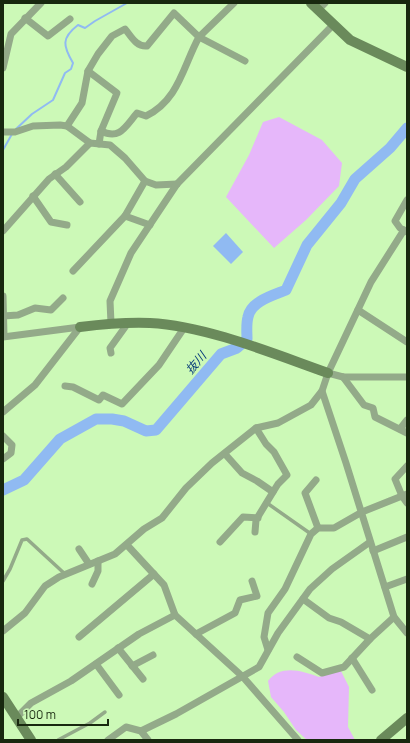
<svg xmlns="http://www.w3.org/2000/svg" width="410" height="743" font-family="Manrope,'Noto Sans JP',sans-serif">
	<style>
		.green { fill: #e6b7fa }
		.water { fill: #90baf2 }
		.lines { fill: none; stroke-linecap: round; stroke-linejoin: round }
		.stream { stroke: #90baf2; stroke-width: 2 }
		.river { stroke: #90baf2; stroke-width: 11 }
		.lane { stroke: #93aa89; stroke-width: 3.5 }
		.street { stroke: #93aa89; stroke-width: 7 }
		.secondary { stroke: #6a8a5b; stroke-width: 10 }
		.labels { text-anchor: middle; stroke-width: 3; stroke-linejoin: round; paint-order: stroke }
		.water-label { font-size: 12px; font-style: italic; fill: #073d7a; stroke: #ccf9b7 }
	</style>
	<rect width="100%" height="100%" fill="#ccf9b7"/>
	<g class="green">
		<polygon points="279,117 322,140 342,163 339,186 306,220 274,248 226,197 249,155 263,122"/>
		<path d="M340 669 349 687 348 727 355 740H307L296 730 284 712 271 697 268 681C281 664 302 671 319 677Z"/>
	</g>
	<polygon class="water" points="226,233 243,252 231,264 213,246"/>
	<g class="lines">
		<g class="stream">
			<path d="M16 129 32 114 53 100 65 73 71 69 73 63C63 46 61 38 78 25L85 28 95 21 127 3"/>
			<polyline points="3,150 12,134"/>
		</g>
		<path class="river" d="M3 490 24 480 60 439 96 419H112L124 421 146 431 156 430 221 354 237 348 247 339C247 332 246 324 248 317 251 301 274 295 286 290L307 245 341 203 355 179 390 148 407 128"/>
		<g class="lane">
			<polyline points="267,503 311,534"/>
			<polyline points="3,581 10,569 22,540 27,539 65,574"/>
			<polyline points="58,740 90,723 105,712"/>
		</g>
		<g class="street">
			<polyline points="318,10 325,3"/>
			<polyline points="25,18 48,36 70,19"/>
			<polyline points="3,68 11,34 41,3"/>
			<polyline points="88,71 117,93 101,131 99,144"/>
			<path d="M67 126 82 103 88 71 98 54 112 36 125 29C131 36 136 47 147 46L174 13 199 37 234 3"/>
			<path d="M101 131C120 140 125 127 137 113L146 116C179 100 183 66 199 37L245 61"/>
			<polyline points="3,132 15,132 33,126 60,125 67,126 90,143 110,145 125,158 145,181 156,185 177,184"/>
			<polyline points="55,174 80,202"/>
			<polyline points="33,196 51,222 67,225"/>
			<polyline points="125,216 150,225"/>
			<polyline points="3,231 49,179 66,167 90,143"/>
			<polyline points="407,232 400,228 395,221 407,200"/>
			<polyline points="73,271 125,216 145,181"/>
			<polyline points="3,296 4,336"/>
			<polyline points="358,310 407,342"/>
			<polyline points="3,316 18,315 35,308 51,310 63,298"/>
			<polyline points="111,323 110,301 131,253 177,184 333,25"/>
			<polyline points="3,337 80,327"/>
			<polyline points="111,353 110,348 128,323"/>
			<polyline points="328,373 343,377 407,377"/>
			<polyline points="343,377 364,405 373,408 375,417 407,433"/>
			<polyline points="65,386 73,387 99,400 103,395 122,404 159,365 184,328"/>
			<polyline points="322,391 346,463 394,617 407,633"/>
			<polyline points="3,412 35,385 80,327"/>
			<polyline points="256,428 266,444 274,452 287,475 278,484 273,492"/>
			<polyline points="400,429 407,420"/>
			<polyline points="3,436 12,445 11,453 3,459"/>
			<polyline points="225,454 242,473 257,481 273,492 256,520 255,532"/>
			<polyline points="407,466 395,479 402,496 407,503"/>
			<polyline points="316,480 305,493 318,528"/>
			<polyline points="220,542 243,517 258,518"/>
			<polyline points="127,545 164,585 175,615 243,677 298,740"/>
			<polyline points="79,549 89,564"/>
			<polyline points="373,551 407,537"/>
			<polyline points="92,584 98,571 98,561"/>
			<polyline points="385,587 407,579"/>
			<polyline points="303,599 329,618 341,622 370,639 394,617"/>
			<polyline points="3,631 25,613 45,586 59,577 115,554 144,529 162,518 186,488 212,463 256,428 278,423 311,405 322,391 328,373 371,282 404,230"/>
			<polyline points="196,634 235,613 240,600 257,596 252,581"/>
			<polyline points="79,637 154,574"/>
			<polyline points="118,648 143,679"/>
			<polyline points="268,650 264,637 268,613 285,589 311,534 318,528 334,528 362,512 407,494"/>
			<polyline points="297,657 322,673 344,667 370,639"/>
			<polyline points="352,658 372,690"/>
			<polyline points="96,664 119,695"/>
			<polyline points="132,666 153,655"/>
			<polyline points="17,717 31,703 71,681 139,634 175,615"/>
			<polyline points="141,731 148,740"/>
			<polyline points="108,740 126,727 141,731 176,714 259,667 278,633 310,589 332,569 370,542"/>
		</g>
		<g class="secondary">
			<polyline points="311,3 350,40 407,67"/>
			<path d="M80 327C104 324 126 322 150 323 207 326 274 354 328 373"/>
			<polyline points="3,697 31,740"/>
			<polyline points="381,740 407,718"/>
		</g>
	</g>
	<g class="labels">
		<g class="water-label">
			<text transform="translate(196 363) rotate(-49)" y="4">抜川</text>
		</g>
	</g>
	<rect width="410" height="743" fill="none" stroke="#18280f" stroke-width="8"/>
	<path d="M18 719v6h90v-6" fill="none" stroke="#18280f" stroke-width="2"/>
	<text x="24" y="719" font-size="12" fill="#18280f" stroke="#ccf9b7" stroke-width="3" paint-order="stroke">100 m</text>
</svg>
